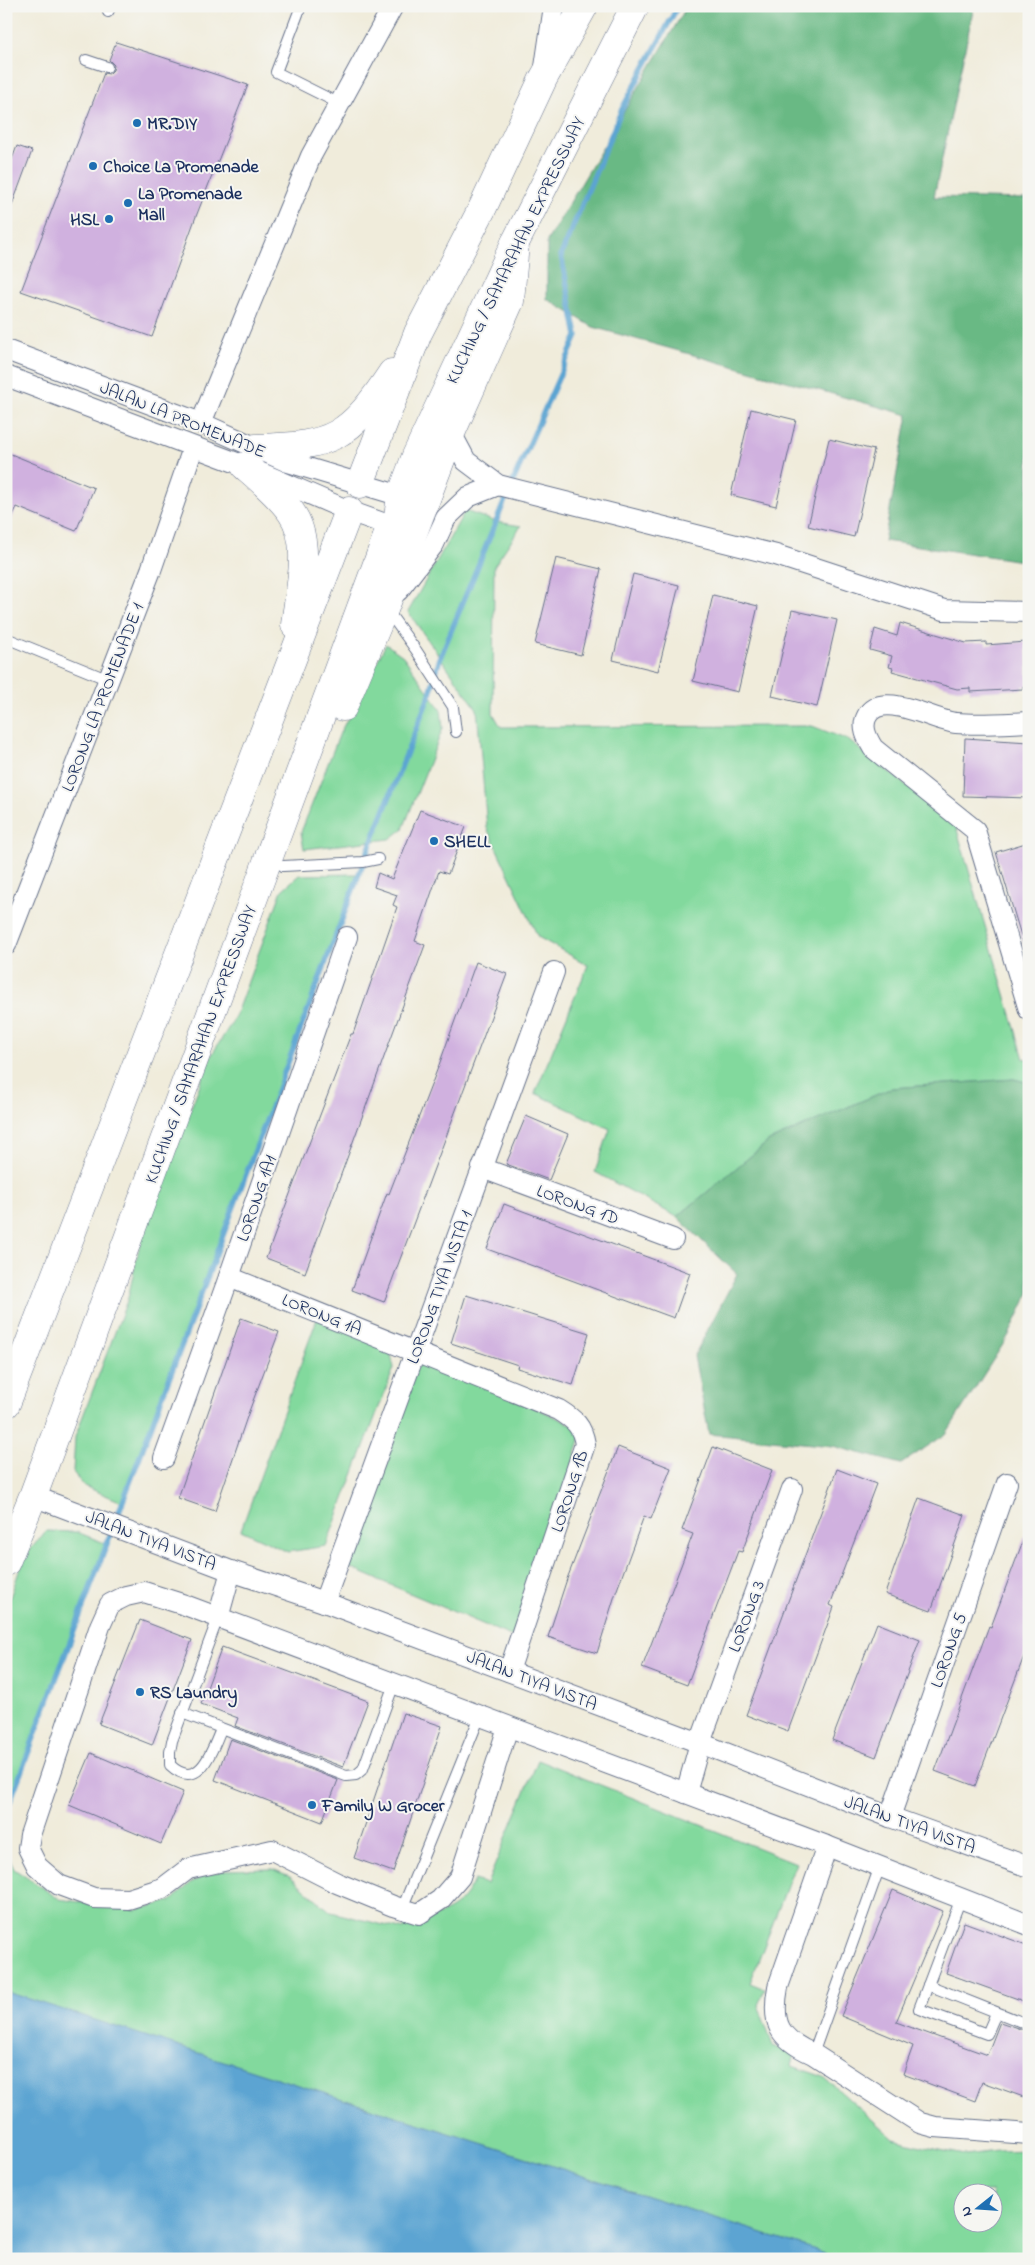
<svg xmlns="http://www.w3.org/2000/svg" width="1035" height="2265" font-family="'Indie Flower',sans-serif">
	<style>
		.green { fill: #82d99d; stroke: #4e847e; fill-rule: evenodd }
		.forest { fill: #69b984; stroke: #427471 }
		.water { fill: #5ba4d2; stroke: #3b6a98 }
		.lines { fill: none; stroke-linecap: round; stroke-linejoin: round }
		.stream { stroke: #5ba4d2; stroke-width: 5.5 }
		.building { fill: #d0b1df }
		.service-casing { stroke: #66718a; stroke-width: 12 }
		.minor-casing { stroke: #66718a; stroke-width: 22 }
		.trunk-casing { stroke: #66718a; stroke-width: 29 }
		.service { stroke: #fff; stroke-width: 10 }
		.minor { stroke: #fff; stroke-width: 20 }
		.trunk { stroke: #fff; stroke-width: 28 }
		.poi-dot { fill: #1f6fb2; stroke: #f6f6f2; stroke-width: 2 }
		.labels { text-anchor: middle; stroke-width: 4; stroke-linejoin: round; paint-order: stroke }
		.poi-label { font-size: 18px; font-weight: bold; fill: #1b2f5e; stroke: #f6f6f2; text-anchor: start }
		.street-label { font-size: 18px; fill: #1b2f5e; stroke: #f6f6f2 }
	</style>
	<rect width="100%" height="100%" fill="#f6f6f2"/>
	<filter id="ink" filterUnits="userSpaceOnUse"><feTurbulence type="fractalNoise" baseFrequency=".02" numOctaves="2"/><feDisplacementMap in="SourceGraphic" scale="10" xChannelSelector="R" yChannelSelector="G"/><feConvolveMatrix kernelMatrix="1 2 1 2 8 2 1 2 1" color-interpolation-filters="sRGB"/></filter>
	<filter id="wash" filterUnits="userSpaceOnUse"><feTurbulence type="fractalNoise" baseFrequency=".0096" numOctaves="4" result="noise"/><feDisplacementMap in="SourceGraphic" scale="20" xChannelSelector="R" yChannelSelector="G"/><feGaussianBlur stdDeviation="1.12" result="paint"/><feColorMatrix in="noise" values="0 0 0 0 0 0 0 0 0 0 0 0 0 0 0 0 0 1.4 0 .05"/><feComposite in="paint" operator="in"/></filter>
	<g filter="url(#wash)">
		<rect width="100%" height="100%" fill="#f0ecdb"/>
		<g class="green">
			<polygon points="465,511 497,522 521,526 494,566 493,713 501,727 812,726 848,740 955,823 1024,1059 1029,1058 1029,1083 1014,1079 892,1088 769,1141 677,1217 595,1172 610,1129 535,1093 588,965 538,937 487,828 477,709 408,612"/>
			<polygon points="386,644 403,656 430,694 441,710 443,728 403,829 390,839 304,849 301,832 340,733"/>
			<polygon points="359,874 122,1502 84,1486 73,1472 75,1437 128,1298 142,1234 211,1056 234,1019 282,890 299,875"/>
			<polygon points="319,1313 388,1341 394,1368 326,1546 288,1552 241,1530"/>
			<polygon points="415,1351 583,1430 520,1640 339,1563"/>
			<polygon points="46,1531 77,1532 107,1544 6,1812 6,1609 24,1557"/>
			<path d="M538 1760 796 1863 750 1983 765 1989 758 2005 773 2046 795 2054 792 2066 824 2077 894 2139 925 2147 965 2155 998 2151 1029 2150V2259H844L6 1992V1851L14 1869 59 1899 136 1910 171 1901 192 1882 206 1875 225 1870 272 1869 290 1876 331 1912 404 1930 408 1918C440 1917 461 1911 474 1880L487 1884ZM962 2192H992V2222H962Z"/>
		</g>
		<g class="forest">
			<polygon points="687,6 974,6 934,197 1029,199 1029,562 884,541 908,415 593,327 547,299 547,241"/>
			<polygon points="1014,1079 1029,1083 1029,1293 1009,1335 946,1434 901,1464 833,1446 709,1434 694,1356 737,1274 677,1217 769,1141 892,1088"/>
		</g>
		<polygon class="water" points="6,1992 26,1998 844,2259 6,2259"/>
		<g class="lines">
			<polyline class="stream" points="6,1812 359,874 430,694 440,658 510,488 577,336 561,255 622,109 678,6"/>
		</g>
		<g id="blocks">
			<g class="building">
				<polygon points="116,42 248,85 195,219 152,337 21,291 104,73 109,74 113,70 114,65 109,60"/>
				<polygon points="17,146 32,151 8,216 6,216 6,175"/>
				<polygon points="751,409 796,420 776,506 731,495"/>
				<polygon points="829,439 874,450 854,537 808,526"/>
				<polygon points="6,452 94,488 76,531 17,507 6,529"/>
				<polygon points="556,558 601,569 581,655 535,644"/>
				<polygon points="633,574 679,585 658,671 613,660"/>
				<polygon points="713,595 758,606 738,692 693,681"/>
				<polygon points="792,610 837,620 817,707 772,696"/>
				<polygon points="900,623 966,643 986,642 986,645 1026,642 1028,686 1023,686 1023,689 970,692 970,688 957,689 892,671 893,668 889,667 892,656 870,650 875,629 897,636"/>
				<polygon points="965,738 1029,742 1029,798 963,796"/>
				<polygon points="420,810 466,827 448,874 439,871 415,941 425,945 305,1273 266,1258 302,1162 351,1034 353,1034 397,907 393,905 397,895 374,887 378,873 392,879"/>
				<polygon points="1029,842 1029,948 1025,949 996,852"/>
				<polygon points="476,962 507,974 384,1302 352,1290 387,1193 389,1194 439,1065"/>
				<polygon points="526,1116 568,1134 549,1180 506,1164"/>
				<polygon points="504,1204 690,1273 674,1318 487,1249"/>
				<polygon points="466,1295 589,1333 573,1385 517,1368 518,1365 451,1343"/>
				<polygon points="241,1318 279,1332 248,1414 215,1511 178,1498"/>
				<polygon points="618,1447 671,1468 651,1519 644,1516 615,1595 597,1653 548,1637 567,1579"/>
				<polygon points="713,1447 772,1470 742,1552 738,1551 687,1685 642,1668 693,1534 682,1530"/>
				<polygon points="837,1469 876,1484 830,1605 834,1607 788,1731 746,1715"/>
				<polygon points="919,1498 965,1515 931,1611 885,1594"/>
				<polygon points="1027,1530 1029,1643 975,1786 935,1771 989,1626 991,1627"/>
				<polygon points="140,1620 192,1640 152,1745 99,1724"/>
				<polygon points="877,1623 920,1640 876,1757 832,1740"/>
				<polygon points="222,1647 368,1701 343,1767 235,1726 238,1718 201,1704"/>
				<polygon points="403,1713 442,1726 393,1872 354,1858"/>
				<polygon points="230,1739 338,1780 322,1822 215,1780"/>
				<polygon points="91,1753 183,1792 161,1844 69,1805"/>
				<polygon points="893,1890 943,1911 896,2022 987,2055 1000,2022 1029,2032 1029,2099 982,2082 975,2101 903,2074 913,2046 841,2016"/>
				<polygon points="964,1922 1029,1946 1029,2003 946,1973"/>
			</g>
		</g>
	</g>
	<g filter="url(#ink)">
		<use href="#blocks" fill-opacity="0" stroke="#66718a" stroke-width="1"/>
		<g class="lines">
			<defs>
				<g id="service">
					<polyline points="301,6 276,72 340,104"/>
					<polyline points="108,12 111,6"/>
					<polyline points="86,60 107,67"/>
					<polyline points="387,610 416,650 453,707 456,732"/>
					<polyline points="6,638 109,680"/>
					<polyline points="283,866 363,862 378,859"/>
					<path d="M218 1618 172 1741 170 1752V1765C199 1792 212 1751 221 1729"/>
					<polyline points="182,1713 346,1776 356,1775 363,1769 394,1684"/>
					<polyline points="961,1898 919,2009 987,2034 996,2013"/>
					<polyline points="402,1909 480,1716"/>
					<polyline points="928,1985 1029,2025"/>
					<polyline points="813,2054 880,1866"/>
				</g>
				<g id="minor">
					<polyline points="545,67 554,6"/>
					<polyline points="6,350 201,423 288,462 401,496"/>
					<polyline points="6,376 245,466 349,511 391,526"/>
					<polyline points="201,423 311,156 393,6"/>
					<polyline points="451,433 466,461 498,485 776,555 944,610 1029,612"/>
					<polyline points="398,591 434,544 446,518 468,497 498,485"/>
					<path d="M1029 722C1005 723 980 725 956 723 934 721 881 689 867 716 861 727 867 738 873 748L975 830 1029 1010"/>
					<polyline points="6,945 151,570 193,448"/>
					<polyline points="482,1168 673,1239"/>
					<path d="M229 1277 559 1410C575 1420 582 1426 585 1444L509 1671"/>
					<polyline points="164,1458 229,1277 347,937"/>
					<polyline points="33,1496 231,1571 324,1602 700,1743 890,1817 1029,1867"/>
					<polyline points="324,1602 554,972"/>
					<polyline points="218,1618 231,1571"/>
					<polyline points="508,1727 460,1877 440,1900 419,1914 393,1906 337,1883 272,1850 188,1869 163,1888 128,1899 94,1898 59,1885 37,1866 28,1848 30,1835 100,1626 110,1604 126,1596 144,1592 185,1605 827,1846 1029,1925"/>
					<polyline points="686,1793 700,1743 792,1489"/>
					<polyline points="890,1817 1007,1483"/>
					<path d="M827 1846 778 1987C771 2024 779 2039 813 2054L920 2123 935 2127 1029 2134"/>
				</g>
				<g id="trunk">
					<path d="M256 448C333 446 349 438 392 373"/>
					<path d="M245 466C261 480 279 495 291 512 313 543 299 590 295 625"/>
					<polyline points="360,484 418,333 483,207 543,79 584,6"/>
					<polyline points="394,546 401,496 416,456 515,243 635,6"/>
					<polyline points="343,707 385,607 451,433 510,301 515,243"/>
					<polyline points="6,1404 349,511"/>
					<polyline points="6,1562 33,1496 391,526"/>
				</g>
			</defs>
			<use href="#service" class="service-casing"/>
			<use href="#minor" class="minor-casing"/>
			<use href="#trunk" class="trunk-casing"/>
			<use href="#service" class="service"/>
			<use href="#minor" class="minor"/>
			<use href="#trunk" class="trunk"/>
		</g>
	</g>
	<g class="poi-dot">
		<circle cx="137" cy="123" r="5"/>
		<circle cx="93" cy="166" r="5"/>
		<circle cx="128" cy="203" r="5"/>
		<circle cx="109" cy="219" r="5"/>
		<circle cx="434" cy="841" r="5"/>
		<circle cx="140" cy="1692" r="5"/>
		<circle cx="312" cy="1805" r="5"/>
	</g>
	<g class="labels">
		<g class="poi-label">
			<text x="147" y="129">MR.DIY</text>
			<text x="103" y="172">Choice La Promenade</text>
			<text x="138" y="199">La Promenade<tspan x="138" dy="21">Mall</tspan></text>
			<text x="99" y="225" text-anchor="end">HSL</text>
			<text x="444" y="847">SHELL</text>
			<text x="150" y="1698">RS Laundry</text>
			<text x="322" y="1811">Family W Grocer</text>
		</g>
		<g class="street-label">
			<text transform="translate(515 250) rotate(-64)" y="6">KUCHING / SAMARAHAN EXPRESSWAY</text>
			<text transform="translate(183 419) rotate(22)" y="6">JALAN LA PROMENADE</text>
			<text transform="translate(102 697) rotate(-69)" y="6">LORONG LA PROMENADE 1</text>
			<text transform="translate(200 1044) rotate(-70)" y="6">KUCHING / SAMARAHAN EXPRESSWAY</text>
			<text transform="translate(256 1198) rotate(-71)" y="6">LORONG 1A1</text>
			<text transform="translate(578 1204) rotate(20)" y="6">LORONG 1D</text>
			<text transform="translate(439 1287) rotate(-70)" y="6">LORONG TIYA VISTA 1</text>
			<text transform="translate(322 1314) rotate(22)" y="6">LORONG 1A</text>
			<text transform="translate(569 1491) rotate(-72)" y="6">LORONG 1B</text>
			<text transform="translate(151 1540) rotate(21)" y="6">JALAN TIYA VISTA</text>
			<text transform="translate(746 1616) rotate(-70)" y="6">LORONG 3</text>
			<text transform="translate(948 1650) rotate(-71)" y="6">LORONG 5</text>
			<text transform="translate(532 1680) rotate(21)" y="6">JALAN TIYA VISTA</text>
			<text transform="translate(910 1824) rotate(20)" y="6">JALAN TIYA VISTA</text>
		</g>
	</g>
	<rect width="1035" height="2265" fill="none" stroke="#f6f6f2" stroke-width="25"/>
	<g transform="translate(978 2208) rotate(253)"><circle r="24" fill="#f6f6f2" stroke="#9ea6b7"/>
	<path d="M0-4L9 19L0 12L-9 19Z" fill="#1f6fb2"/>
	<text y="-8" font-size="14" font-weight="bold" text-anchor="middle" fill="#1b2f5e">N</text>
	</g>
</svg>
